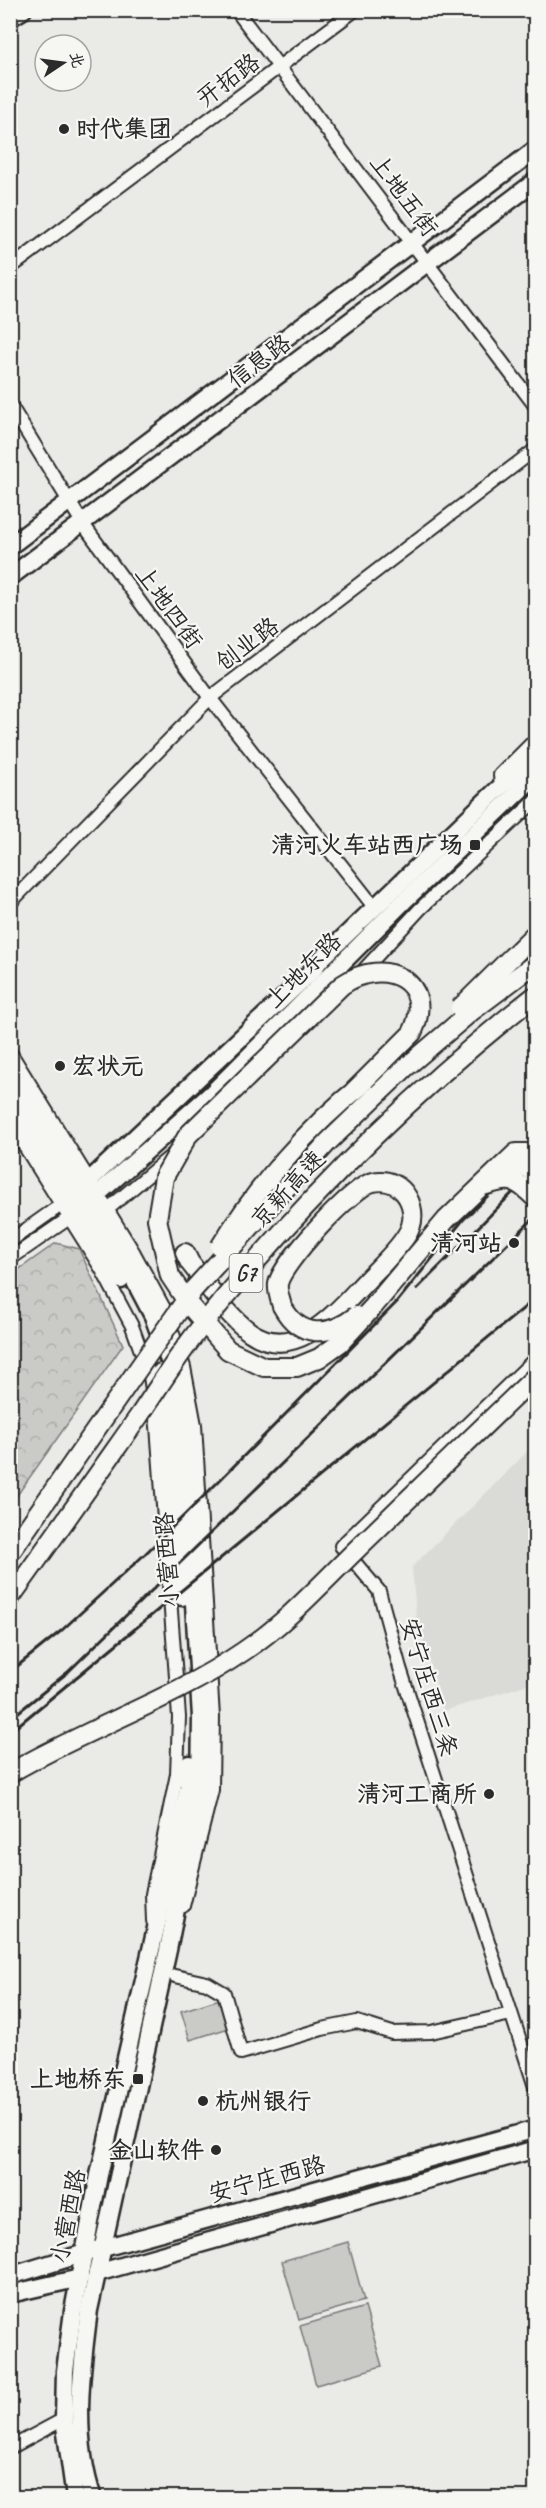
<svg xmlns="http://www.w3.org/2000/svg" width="546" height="2508" font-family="Caveat,'LXGW WenKai TC',sans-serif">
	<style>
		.built { fill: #dadad6 }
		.park { fill: url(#park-crowns); stroke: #7a7a79; stroke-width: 1.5 }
		.pitch { fill: #cacac7; stroke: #7a7a79; stroke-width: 1.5 }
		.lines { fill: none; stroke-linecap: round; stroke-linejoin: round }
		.minor-casing { stroke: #2b2b2b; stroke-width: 16 }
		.major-casing { stroke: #2b2b2b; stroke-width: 21 }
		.highway-casing { stroke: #2b2b2b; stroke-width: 22 }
		.minor { stroke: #f6f6f2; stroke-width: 12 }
		.major { stroke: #f6f6f2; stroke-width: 16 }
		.highway { stroke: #f6f6f2; stroke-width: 18 }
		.rail { stroke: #2b2b2b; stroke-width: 3 }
		.highway-bridge-casing { stroke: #2b2b2b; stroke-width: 22; stroke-linecap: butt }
		.highway-bridge { stroke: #f6f6f2; stroke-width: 18 }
		.poi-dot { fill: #2b2b2b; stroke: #f6f6f2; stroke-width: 2 }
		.labels { text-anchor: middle; stroke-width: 4.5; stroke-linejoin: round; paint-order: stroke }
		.shield { fill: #f6f6f2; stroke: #686867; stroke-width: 1.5 }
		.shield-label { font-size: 22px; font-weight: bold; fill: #2b2b2b }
		.street-label { font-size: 24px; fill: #2b2b2b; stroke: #f6f6f2 }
		.poi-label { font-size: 24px; font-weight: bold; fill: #2b2b2b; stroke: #f6f6f2; text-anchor: end }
	</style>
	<defs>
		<pattern id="park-crowns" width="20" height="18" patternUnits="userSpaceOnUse" patternTransform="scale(1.5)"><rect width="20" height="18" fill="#cacac7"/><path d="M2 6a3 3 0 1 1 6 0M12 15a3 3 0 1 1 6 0" fill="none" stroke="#aeaeab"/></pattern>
	</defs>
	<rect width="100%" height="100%" fill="#eaeae6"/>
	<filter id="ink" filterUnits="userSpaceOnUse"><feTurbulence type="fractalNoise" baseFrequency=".0167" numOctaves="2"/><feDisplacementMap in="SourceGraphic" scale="12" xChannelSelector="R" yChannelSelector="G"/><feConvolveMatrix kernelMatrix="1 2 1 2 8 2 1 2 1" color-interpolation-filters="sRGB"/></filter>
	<g filter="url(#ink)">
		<polygon class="built" points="535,1444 535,1678 525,1685 444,1711 416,1615 412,1567"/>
		<polygon class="park" points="56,1243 79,1249 123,1345 11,1504 11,1275"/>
		<g class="pitch">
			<polygon points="220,1999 229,2028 190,2040 181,2011"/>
			<polygon points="348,2242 364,2301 299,2320 282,2261"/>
			<polygon points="365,2307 382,2366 316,2385 300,2326"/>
		</g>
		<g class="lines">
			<defs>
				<g id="minor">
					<polyline points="236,10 536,407"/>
					<polyline points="10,268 355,10"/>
					<polyline points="10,405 83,524 210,698 375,908"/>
					<polyline points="501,787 500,775 536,739"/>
					<polyline points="10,903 210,698 536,449"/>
					<polyline points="359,975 420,909 536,800"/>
					<polyline points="10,1052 134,1253 165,1310 184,1367 195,1425 213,1717 212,1790 183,1906"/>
					<polyline points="10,1123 101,1268 132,1326 150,1376 157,1426 179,1717 177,1774 152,1894 153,1921"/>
					<polyline points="108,1209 172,1155"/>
					<polyline points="10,1241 68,1200"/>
					<polyline points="10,1259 75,1214"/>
					<polyline points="536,1358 341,1546 379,1591 400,1668 536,2090"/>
					<polyline points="175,1976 207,1983 224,1993 241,2053 322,2029 357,2022 392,2033 431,2032 511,2014"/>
					<polyline points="10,2448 64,2419"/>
				</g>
				<g id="major">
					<polyline points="10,18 23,10"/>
					<polyline points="10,546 536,149"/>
					<polyline points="10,577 536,181"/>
					<path d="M10 1076 121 1255 153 1316 172 1369 183 1426 201 1717 200 1788 168 1950 89 2310C81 2372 72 2437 93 2498"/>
					<polyline points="10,1099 121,1280"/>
					<polyline points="75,1194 312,971 320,960 497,790 536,757"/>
					<polyline points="81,1209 212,1093 404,901 536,775"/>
					<polyline points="161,1372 170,1427 182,1597"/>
					<polyline points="97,2273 536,2149"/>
					<polyline points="10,2276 85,2253 536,2129"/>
					<polyline points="10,2294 80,2278"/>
					<polyline points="75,2498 64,2419 65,2371 73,2311 99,2175 189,1785 189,1764"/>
				</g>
				<path id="highway" d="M185 1253 190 1263C208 1285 226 1315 250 1332 296 1364 338 1310 367 1280 380 1266 396 1252 406 1236 423 1212 404 1175 373 1182 353 1186 281 1264 278 1284 277 1291 280 1299 282 1306"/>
			</defs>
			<use href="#minor" class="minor-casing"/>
			<use href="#major" class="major-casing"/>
			<use href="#highway" class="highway-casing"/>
			<use href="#minor" class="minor"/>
			<use href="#major" class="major"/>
			<use href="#highway" class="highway"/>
			<g class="rail">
				<polyline points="417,1289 536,1169"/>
				<polyline points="10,1672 61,1631 144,1555 216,1484 397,1302 463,1220 536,1149"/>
				<polyline points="10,1719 68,1672 536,1216"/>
				<polyline points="10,1732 536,1298"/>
			</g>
			<defs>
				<g id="highway-bridge">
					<polyline points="460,1008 536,933"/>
					<path d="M354 1091 412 1033C437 982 385 955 342 985L188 1135 164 1177 157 1219 170 1276 190 1306 228 1350 264 1367H297L319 1358 340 1343 373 1307 446 1220 516 1153H527L536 1159"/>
					<path d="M503 1166C516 1164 526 1165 536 1175"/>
					<path d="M483 1186C511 1177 515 1178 536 1199"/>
					<path d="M220 1247C257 1187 307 1128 363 1084"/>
					<path d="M282 1306C300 1339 329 1337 356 1316"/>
					<polyline points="10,1553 193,1290 328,1142 404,1069 472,1011 536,963"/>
					<path d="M10 1598C54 1537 96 1477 139 1416 160 1385 180 1352 204 1323 303 1201 412 1092 536 995"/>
					<path d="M10 1773C87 1728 171 1701 244 1651 286 1623 320 1585 356 1550 416 1492 475 1434 536 1376"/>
				</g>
			</defs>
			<use href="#highway-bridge" class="highway-bridge-casing"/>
			<use href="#highway-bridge" class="highway-bridge"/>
		</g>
	</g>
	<g class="poi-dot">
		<circle cx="64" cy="129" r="6"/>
		<rect x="469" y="839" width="12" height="12" rx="3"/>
		<circle cx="60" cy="1066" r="6"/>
		<circle cx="514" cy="1243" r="6"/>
		<circle cx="489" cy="1794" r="6"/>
		<rect x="132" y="2073" width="12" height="12" rx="3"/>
		<circle cx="203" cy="2101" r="6"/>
		<circle cx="216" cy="2150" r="6"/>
	</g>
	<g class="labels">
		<rect class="shield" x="229.5" y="1254" width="33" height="38" rx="4.5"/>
		<g class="shield-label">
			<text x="246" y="1281">G7</text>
		</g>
		<g class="street-label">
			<text transform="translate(228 80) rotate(-37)" y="8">开拓路</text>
			<text transform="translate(404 195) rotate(53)" y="8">上地五街</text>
			<text transform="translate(259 361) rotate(-37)" y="8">信息路</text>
			<text transform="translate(169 607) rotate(54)" y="8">上地四街</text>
			<text transform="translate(247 644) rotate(-37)" y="8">创业路</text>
			<text transform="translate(303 970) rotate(-45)" y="8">上地东路</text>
			<text transform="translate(288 1189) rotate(-47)" y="8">京新高速</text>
			<text transform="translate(167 1560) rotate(-94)" y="8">小营西路</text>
			<text transform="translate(429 1687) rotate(73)" y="8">安宁庄西三条</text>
			<text transform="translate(267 2179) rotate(-15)" y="8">安宁庄西路</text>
			<text transform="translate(68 2216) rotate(-79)" y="8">小营西路</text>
		</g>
		<g class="poi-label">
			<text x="76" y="137" text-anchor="start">时代集团</text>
			<text x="463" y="853">清河火车站西广场</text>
			<text x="72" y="1074" text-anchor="start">宏状元</text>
			<text x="502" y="1251">清河站</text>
			<text x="477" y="1802">清河工商所</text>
			<text x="126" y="2087">上地桥东</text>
			<text x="215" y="2109" text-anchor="start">杭州银行</text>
			<text x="204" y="2158">金山软件</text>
		</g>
	</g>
	<rect width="546" height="2508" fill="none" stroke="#f6f6f2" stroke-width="36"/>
	<rect x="18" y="18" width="510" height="2472" fill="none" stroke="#2b2b2b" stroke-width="2" filter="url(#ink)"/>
	<g transform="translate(63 63) rotate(77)"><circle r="28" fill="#f6f6f2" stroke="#a5a5a2" stroke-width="1.5"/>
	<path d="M0-4.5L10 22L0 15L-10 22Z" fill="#2b2b2b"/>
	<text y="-9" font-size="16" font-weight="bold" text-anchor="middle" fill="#2b2b2b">北</text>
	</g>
</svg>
